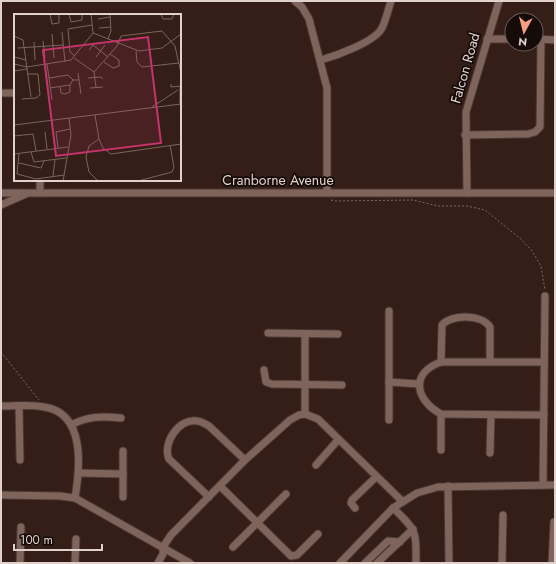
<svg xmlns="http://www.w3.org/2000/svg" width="556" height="564" font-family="Jost,sans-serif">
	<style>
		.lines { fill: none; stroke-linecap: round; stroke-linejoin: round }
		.minor-casing { stroke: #4a3833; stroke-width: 9 }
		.path { stroke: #7d6963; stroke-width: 1; stroke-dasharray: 2 2; stroke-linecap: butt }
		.minor { stroke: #7e645b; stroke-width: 7 }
		.labels { text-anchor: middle; stroke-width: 3.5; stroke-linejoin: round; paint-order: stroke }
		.street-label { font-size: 14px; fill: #e0d1cc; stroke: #150b08 }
		.inset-road { fill: none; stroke: #79665f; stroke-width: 1 }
		.view { fill: #c6346c; fill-opacity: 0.15; stroke: #c6346c; stroke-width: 2 }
		.inset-edge { fill: none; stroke: #e0d1cc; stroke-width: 2 }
	</style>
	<rect width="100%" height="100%" fill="#341e17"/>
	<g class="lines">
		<defs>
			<g id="minor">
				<polyline points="295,1 302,7 309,19 327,88 327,192"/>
				<polyline points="487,39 512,39"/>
				<polyline points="537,39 555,40"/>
				<path d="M321 60C335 56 375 42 382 28 386 20 388 10 391 1"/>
				<polyline points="4,93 15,93"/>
				<polyline points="465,135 528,134 535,132 540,127 541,39"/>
				<polyline points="1,193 555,193"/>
				<polyline points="40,193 40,180"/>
				<polyline points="467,193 466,112 499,1"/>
				<polyline points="1,205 26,194"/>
				<polyline points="389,311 389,382"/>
				<polyline points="268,333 338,334"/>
				<polyline points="305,334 305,414"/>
				<path d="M441 362 442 325C451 314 482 314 490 327V361"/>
				<path d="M544 362H441C410 373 415 400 441 414L544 415"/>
				<polyline points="264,370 266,382 272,384 342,385"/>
				<path d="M1 406C15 406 30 404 44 407 86 413 80 468 75 498"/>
				<polyline points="19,406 20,460"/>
				<polyline points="389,420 389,382 419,384"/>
				<path d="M71 425C88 416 102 416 121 418"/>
				<polyline points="441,450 441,414"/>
				<polyline points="490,453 491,415"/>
				<polyline points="316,465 338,440"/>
				<polyline points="79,473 123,474"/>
				<polyline points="543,485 545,296"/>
				<polyline points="220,486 291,556 297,555 318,534"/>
				<polyline points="448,486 449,563"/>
				<polyline points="1,495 60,496 75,498 190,563"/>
				<polyline points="123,497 123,451"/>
				<path d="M209 497 169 459C162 443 179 418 197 421 201 421 205 424 209 426L245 460"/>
				<polyline points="355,508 351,503 352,500 376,477"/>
				<path d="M393 508C417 531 416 530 416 563"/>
				<polyline points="233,547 286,494"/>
				<polyline points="20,563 21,527"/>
				<polyline points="75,563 76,539"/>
				<polyline points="158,563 163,554 163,547 171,535 245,460 290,420 299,415 305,414 318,419 402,501"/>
				<polyline points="340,563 393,508 417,493 438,487 555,485"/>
				<polyline points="365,563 388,541 400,542"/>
				<polyline points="377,563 413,529"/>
				<polyline points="502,563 503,515"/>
				<polyline points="552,563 554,522"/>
			</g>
		</defs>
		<use href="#minor" class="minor-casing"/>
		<g class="path">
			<polyline points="331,200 336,201 413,200 438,206 467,206 485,210 522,240 532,251 541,266 545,290"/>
			<polyline points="1,352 39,400"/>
		</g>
		<use href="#minor" class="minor"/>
	</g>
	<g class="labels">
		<g class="street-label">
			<text transform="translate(465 68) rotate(-74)" y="5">Falcon Road</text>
			<text x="278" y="185">Cranborne Avenue</text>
		</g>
	</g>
	<g transform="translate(14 14)">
		<rect width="167" height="167" fill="#341e17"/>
		<path class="inset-road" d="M36 0 38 10 45 9V0M55 0 57 8 68 6V0M147 0 149 5H158L160 0M84 5 96 3M85 14 97 13M48 18 51 48M79 19 125 37 148 34 167 20M38 20 40 44M0 22 9 26 17 83M94 25 97 17 96 0M29 27 31 44M20 28 21 46M4 34 49 31M75 36 79 31 94 43M122 37 123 48 128 53 165 49M61 42 56 38 54 15 78 11M0 43 12 46M82 43 91 31M60 44 80 58 103 32 107 22 148 17 161 32 167 59M90 48 99 54 105 52V46L96 40M0 50 13 53 57 46 79 19 77 0M33 50 38 86M0 57 13 55M80 58 82 73M35 64 54 61 59 66 56 71 36 74M74 64 87 63 89 65M59 66H65L64 59M65 66 67 80M157 70V73L167 72M46 72 47 79 51 80 56 78V71M166 72V90M76 74 89 73M8 85 22 84 26 81 24 60H14M138 93 164 76M81 101 85 125 89 134 97 140 167 130M0 111 167 90M31 118 33 135M0 122 19 120 22 137M44 134 42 118 56 115M17 138 20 148 52 144M5 139 3 160 22 165 50 161M0 140 54 133M5 149 27 154 30 147M39 162 41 145M49 167 57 121 55 104M84 167 75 158 72 143 75 132 85 125M124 167 158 158 160 153 156 131"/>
		<path class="view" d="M134 23 147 129 42 142 29 36Z"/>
		<rect width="167" height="167" class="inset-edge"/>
	</g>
	<rect width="556" height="564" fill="none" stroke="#e0d1cc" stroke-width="4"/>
	<g transform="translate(524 32) rotate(187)"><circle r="19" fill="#150b08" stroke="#665a56"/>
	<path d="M0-3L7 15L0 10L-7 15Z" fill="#f39f83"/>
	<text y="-6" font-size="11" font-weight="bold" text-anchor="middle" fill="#e0d1cc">N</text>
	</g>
	<path d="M14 544v6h88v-6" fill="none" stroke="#e0d1cc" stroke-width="2"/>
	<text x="20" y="544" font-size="12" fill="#e0d1cc" stroke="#150b08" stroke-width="3" paint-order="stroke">100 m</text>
</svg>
